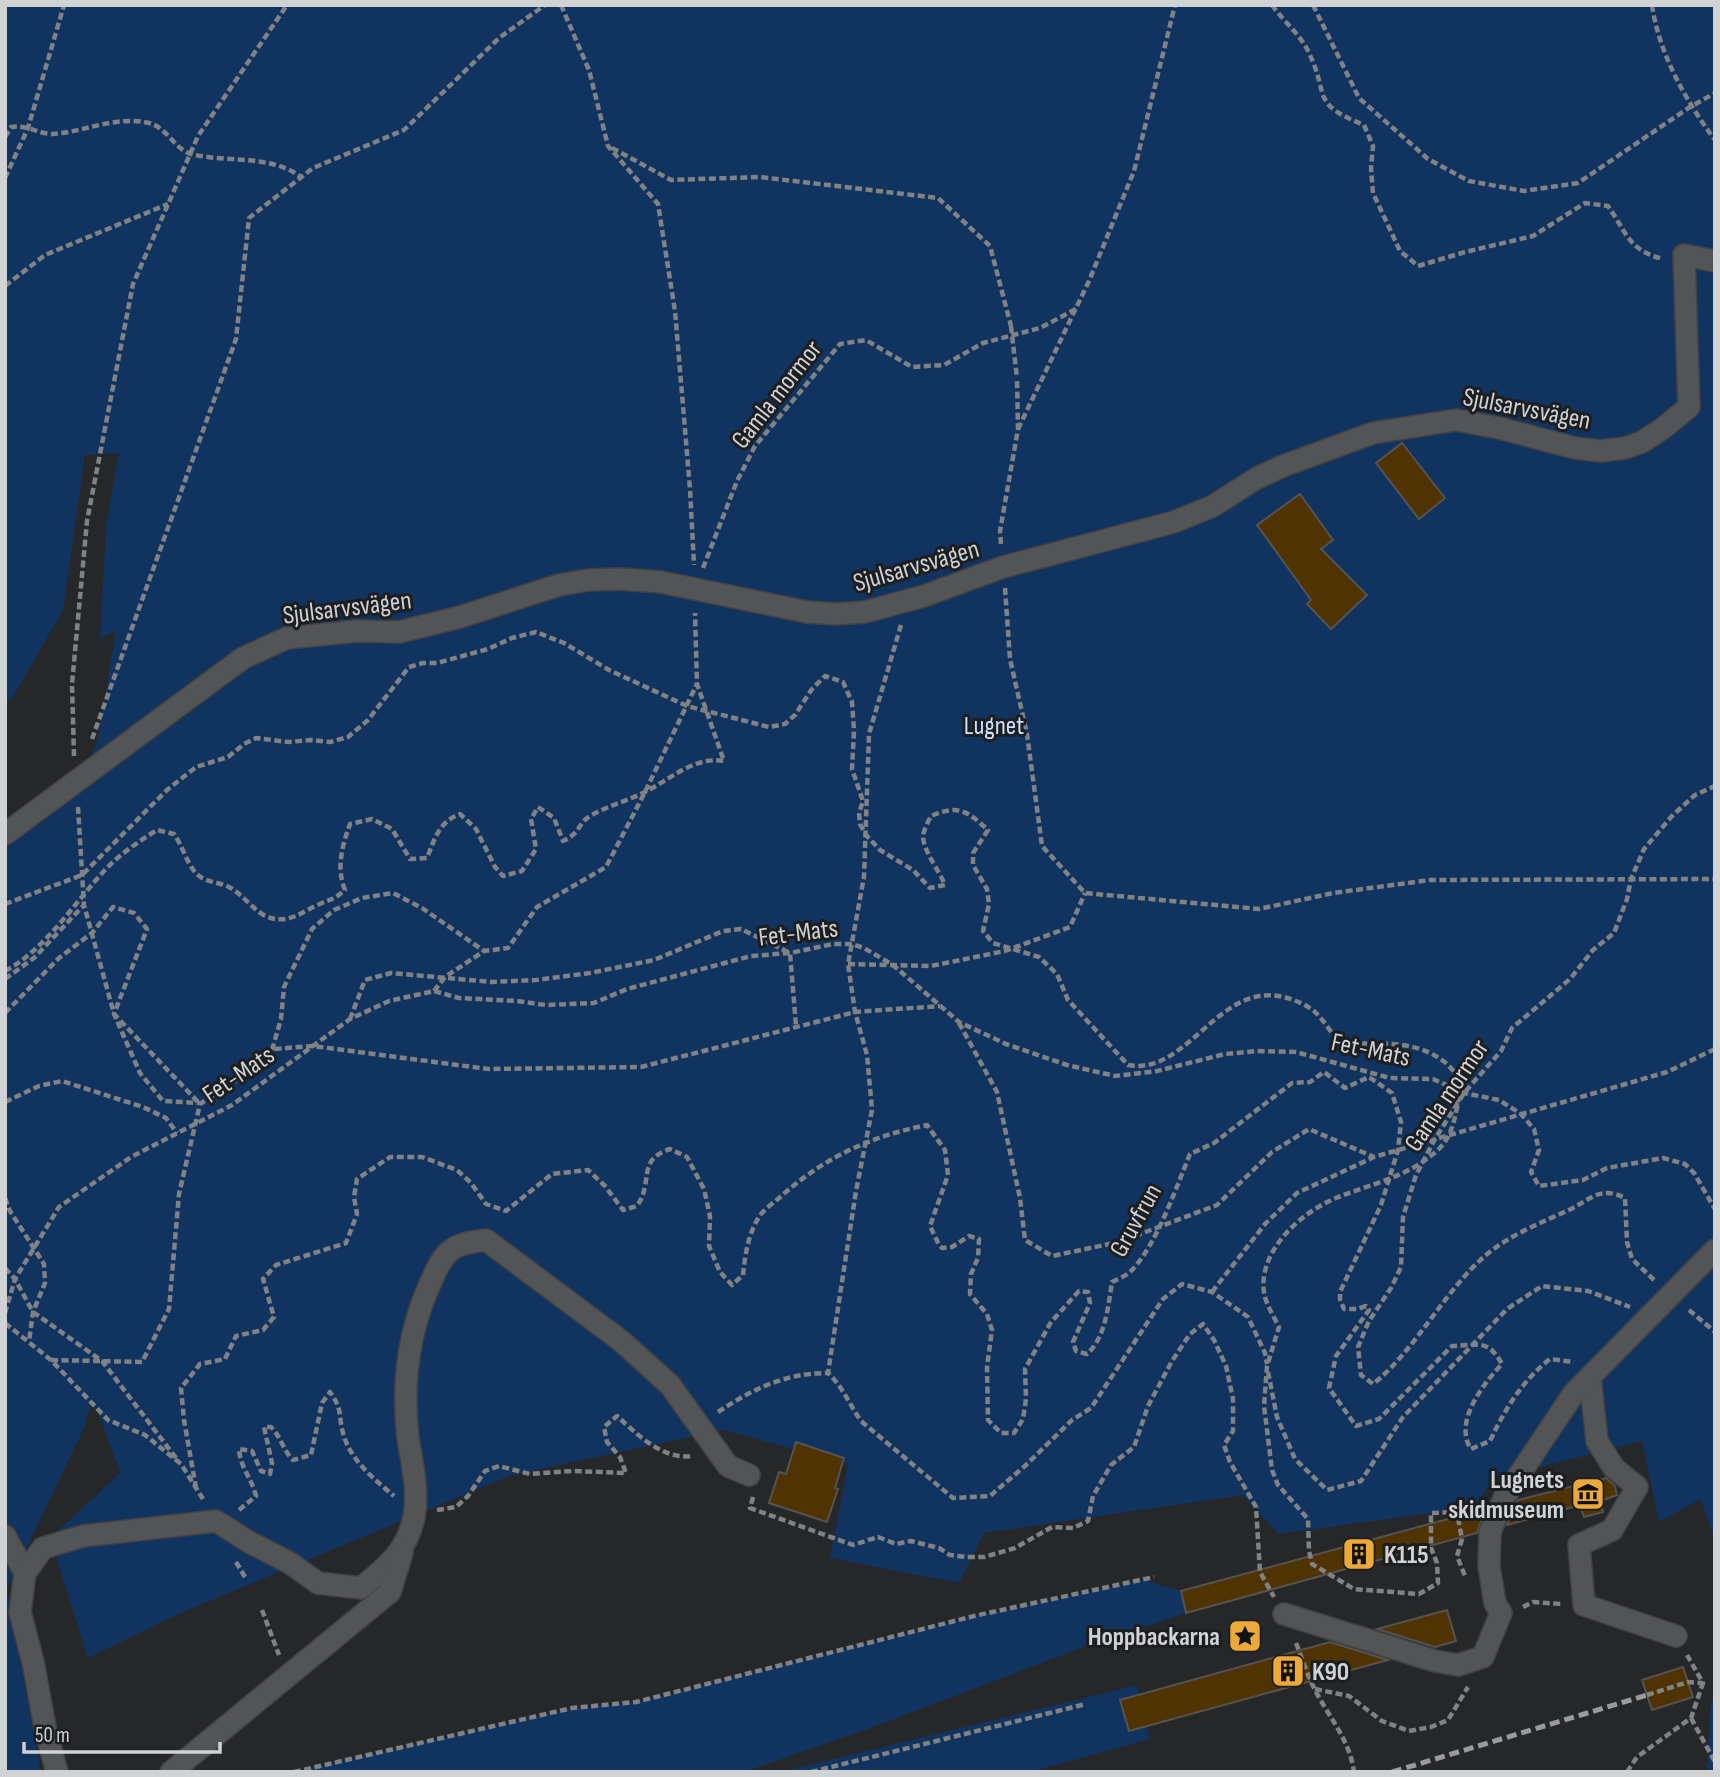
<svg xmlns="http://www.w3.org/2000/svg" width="1720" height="1777" font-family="'Sofia Sans Condensed',sans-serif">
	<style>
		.green { fill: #113360 }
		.building { fill: #4f3302; stroke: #555351; stroke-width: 2 }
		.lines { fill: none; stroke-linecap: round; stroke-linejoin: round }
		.minor-casing { stroke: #414244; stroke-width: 24 }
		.path { stroke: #808284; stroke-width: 4.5; stroke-dasharray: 7 3.5; stroke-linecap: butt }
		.minor { stroke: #525456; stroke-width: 21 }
		.rail { stroke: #9a9b9d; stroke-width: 5; stroke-dasharray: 10 5; stroke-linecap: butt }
		.path-bridge { stroke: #808284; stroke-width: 4.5; stroke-dasharray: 7 3.5; stroke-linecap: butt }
		.labels { text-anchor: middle; stroke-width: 6; stroke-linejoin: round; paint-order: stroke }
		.street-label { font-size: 26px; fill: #d1d2d4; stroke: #1c1e20 }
		.park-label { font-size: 26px; fill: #cae0fe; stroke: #1c1e20 }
		.poi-label { font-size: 26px; font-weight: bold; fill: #d1d2d4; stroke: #1c1e20; text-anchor: end }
	</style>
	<rect width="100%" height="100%" fill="#252729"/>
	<g class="green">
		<polygon points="5,5 1715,5 1715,1540 1701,1499 1659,1522 1642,1441 1493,1479 1475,1507 1278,1534 1243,1495 984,1533 959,1583 830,1558 848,1464 724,1430 512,1475 183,1612 88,1658 50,1538 120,1473 98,1411 90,1405 85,1426 7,1589 41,1772 5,1772 5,828 92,754 98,739 116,630 100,639 106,525 119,453 85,455 63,610 13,697 5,702"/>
		<polygon points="1144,1580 1181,1591 1186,1613 1089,1645 868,1729 744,1772 294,1772 572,1708 636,1702 974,1616"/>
		<polygon points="1137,1685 1150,1739 1031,1772 781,1772"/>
		<polygon points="1715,1698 1715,1772 1707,1772 1711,1702"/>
	</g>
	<g class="building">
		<polygon points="1402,443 1445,498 1419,519 1376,463"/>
		<polygon points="1300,494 1333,540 1321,549 1367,595 1331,629 1307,604 1311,600 1257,525"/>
		<polygon points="796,1442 844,1458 835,1488 838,1489 827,1522 769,1503 779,1472 786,1474"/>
		<polygon points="1606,1478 1615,1486 1617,1495 1600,1501 1603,1512 1584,1517 1580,1505 1507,1525 1518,1500"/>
		<polygon points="1485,1509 1477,1533 1186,1613 1181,1591"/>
		<polygon points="1447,1610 1456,1641 1435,1647 1377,1629"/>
		<polygon points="1330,1642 1388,1660 1129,1731 1120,1700"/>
		<polygon points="1683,1667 1693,1697 1652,1710 1642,1680"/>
	</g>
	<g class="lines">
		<defs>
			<g id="minor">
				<polyline points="5,834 243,658 287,638 357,631 399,632 460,617 559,585 588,580 620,579 661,582 807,612 836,614 865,612 924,596 1003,567 1174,522 1213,506 1257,478 1283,466 1373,433 1456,420 1499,428 1575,448 1601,451 1625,448 1642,442 1662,429 1689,407 1684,255 1715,261"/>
				<polyline points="1590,1377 1597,1441 1614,1468 1637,1487 1612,1530 1579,1545 1584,1605 1676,1636"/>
				<polyline points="5,1536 25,1573"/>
				<polyline points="1284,1614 1435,1661 1458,1665 1483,1657 1501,1613 1495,1603 1489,1566 1490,1532 1505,1496 1574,1393 1715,1250"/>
				<path d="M57 1772 46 1732 33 1662 20 1612 25 1573 43 1548 83 1536 216 1521 249 1542 290 1563 318 1583 361 1588C386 1567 407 1552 414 1517 419 1490 412 1465 408 1438 402 1386 408 1334 429 1286 444 1252 448 1244 486 1240L620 1340 670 1385 728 1466 749 1475"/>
				<polyline points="171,1772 390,1592 402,1553"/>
			</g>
		</defs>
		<use href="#minor" class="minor-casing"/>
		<g class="path">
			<polyline points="561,5 589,70 608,146 658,204 675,311 690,489 694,565"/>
			<path d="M1272 5C1283 21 1301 35 1309 53 1330 96 1309 103 1364 125L1373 146 1371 168 1373 193 1400 251 1418 266 1465 252 1533 236 1585 203 1608 206C1627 233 1628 250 1663 259"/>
			<polyline points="1313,5 1359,98 1428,159 1469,181 1524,191 1578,183 1690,107 1715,93"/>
			<path d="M1652 5C1659 54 1686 101 1715 140"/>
			<path d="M5 137 11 127C26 124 38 134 53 134 84 132 117 115 149 123 168 128 174 149 191 154 227 163 270 154 301 177"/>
			<polyline points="612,148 671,180 760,177 938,198 990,246 1011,326"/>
			<polyline points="5,178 28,128 64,5"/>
			<polyline points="5,286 45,255 168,204"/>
			<polyline points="1018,429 1089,281 1134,171 1175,5"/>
			<polyline points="1001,544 1000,531 1018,429 1017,378"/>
			<polyline points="703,568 737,481 755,446 840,344 866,340 912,367 944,365 983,343 1040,328 1076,309"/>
			<polyline points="1005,588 1010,659 1027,734 1042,846 1085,893 1259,909 1333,893 1430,880 1715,879"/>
			<path d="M901 625 869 734 864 877 848 964 855 1012 867 1055 872 1110 856 1191 828 1373C843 1387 849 1404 861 1421L953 1498 990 1496 1025 1466 1072 1420 1091 1408 1163 1299 1182 1284 1212 1292 1248 1317 1265 1353 1267 1364"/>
			<polyline points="92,739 236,339 249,218 313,168 404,130 499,38 545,5"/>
			<polyline points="74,756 72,684 87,521 133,284 198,136 287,5"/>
			<polyline points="78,807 84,905 114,1014 200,1104"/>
			<path d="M5 904 82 875 167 790 196 767 228 757 244 744 256 738 288 742 311 740 330 742 348 737 368 720 409 667 423 663H437L488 649 512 638 536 632 564 643 609 670 687 706 769 727 785 724 795 715 812 689 825 676 843 682 852 702 854 731 852 769 863 801 859 813 860 824 866 835 880 850 913 870 930 888 945 885C939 870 924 852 923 837 923 831 928 822 931 816 959 804 967 811 988 830L973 853V865L987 889 989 904 983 931 993 943 1039 957 1057 974 1068 1000 1128 1065C1188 1076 1218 981 1284 997 1295 1000 1308 1005 1317 1014 1325 1022 1332 1034 1340 1044 1377 1044 1417 1038 1447 1064 1448 1065 1454 1071 1454 1072 1456 1076 1456 1083 1457 1087 1458 1095 1459 1101 1457 1108 1453 1127 1449 1142 1433 1154 1407 1177 1368 1185 1336 1198 1300 1213 1258 1251 1264 1293 1266 1304 1274 1317 1279 1327L1267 1366 1264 1406 1272 1470 1278 1485 1308 1519 1309 1551 1312 1564 1354 1589 1419 1594 1438 1583 1437 1563 1431 1548V1513L1457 1512 1462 1539 1457 1556 1465 1576"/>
			<polyline points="848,964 931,966 1005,951 1070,927 1085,893"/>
			<path d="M5 971C45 950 75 902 105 870 120 854 138 842 157 830L174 834C182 845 187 863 195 872 204 883 217 881 229 887 242 894 250 906 262 914 286 928 302 911 322 903 332 899 336 898 345 890 336 868 342 846 350 824L372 819 392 829 410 859 427 858C435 838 439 822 460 814L476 829 495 867 503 876 522 871 536 849 531 819 538 807 554 818 563 841C581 833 578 823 590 816 607 806 627 801 645 792 671 779 694 756 724 761L697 684 695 613"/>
			<polyline points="5,979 34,958 83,906"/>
			<polyline points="434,991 445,977 484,951 508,948 537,907 606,867 645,792 697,684"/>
			<polyline points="5,1013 59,958 92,933 113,907 134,913 147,929 114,1014 140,1073 163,1101 200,1103"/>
			<polyline points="350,1019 365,980 391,973 492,982 536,980 590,973 654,960 723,931 741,929 790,953 796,1026"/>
			<polyline points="959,1023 997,1092 1020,1198 1025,1240 1052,1256 1119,1242 1217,1205 1272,1152 1309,1129 1374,1157"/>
			<polyline points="272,1050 281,1019 284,987 312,929 334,910 362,898 393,893 422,908 484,951"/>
			<polyline points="230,1081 259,1059"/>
			<polyline points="5,1102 39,1086 62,1081 143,1107 166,1118 177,1133"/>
			<polyline points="5,1198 10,1211 44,1264 45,1283 33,1312 29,1342"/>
			<polyline points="5,1268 15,1279 33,1312 102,1361 176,1458"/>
			<path d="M1654 1280 1632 1259 1627 1242 1625 1198C1601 1186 1592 1198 1571 1209 1543 1222 1511 1234 1486 1255 1444 1291 1415 1351 1373 1384L1361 1375 1358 1347 1369 1321 1391 1288 1401 1267 1403 1217 1416 1175 1435 1139 1464 1093 1501 1051 1512 1028 1570 979 1593 950 1614 933 1627 899 1631 879 1644 849 1672 816 1695 795 1715 786"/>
			<polyline points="1212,1292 1265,1224 1297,1193 1374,1157 1667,1072 1715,1049"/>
			<polyline points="1689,1310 1715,1332"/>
			<polyline points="5,1313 15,1279 59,1207 131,1157 232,1105 350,1019 389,1001 434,991 459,998 517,1001 546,1005 594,1003 627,989 751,956 790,953 833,944 852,944 864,948 893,965 959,1022 1006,1044 1067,1065 1115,1076 1157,1071 1225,1054 1257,1051 1296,1052 1390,1078 1433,1079 1464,1093 1499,1100 1521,1114 1534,1129 1539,1150 1531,1172 1539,1186 1583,1180 1607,1168 1663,1158 1685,1164 1694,1173 1715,1209"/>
			<polyline points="5,1323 51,1360 108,1420 145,1435 181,1464 203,1499"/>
			<polyline points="51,1360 142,1362 169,1309 179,1194 200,1104 252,1070 274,1049 313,1046 488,1069 641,1067 855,1012 940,1006"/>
			<polyline points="1268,1372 1277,1417 1295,1459 1327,1490 1361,1481 1403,1417 1507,1309 1542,1286 1588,1291 1630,1307"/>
			<path d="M718 1412C753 1389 785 1373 828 1373"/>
			<path d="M196 1488 184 1420 181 1388 200 1364 225 1359 236 1336 263 1330 274 1317 263 1279 276 1265 346 1243 357 1214 354 1197 357 1179 390 1157H422L457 1170 471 1183 486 1204 506 1211 552 1174 588 1170 605 1186 623 1210 637 1206C654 1182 636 1160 670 1149L687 1157 704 1189 710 1216 709 1246 720 1272 732 1285 743 1275C745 1256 748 1234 759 1217 763 1210 772 1204 778 1199 823 1158 868 1137 927 1125L945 1150 948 1175 930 1226 939 1245 942 1248 952 1247 969 1236 979 1239 978 1258 971 1274 970 1294 987 1314 992 1330 987 1367 988 1420 1001 1433H1014L1023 1419 1026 1399 1025 1369 1051 1322 1079 1291 1088 1292 1090 1303 1073 1342 1076 1351 1087 1354C1106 1337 1108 1306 1112 1282 1118 1279 1126 1276 1131 1271 1156 1246 1176 1188 1190 1154L1214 1143 1292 1083 1310 1082 1324 1072 1345 1088 1369 1077 1392 1093 1401 1122 1398 1150 1381 1205 1340 1292V1299L1344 1309H1357L1366 1306 1369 1310 1336 1356 1329 1388 1356 1426 1379 1419 1452 1346C1479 1345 1488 1339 1502 1364 1484 1383 1453 1422 1471 1449L1490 1441C1505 1409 1522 1381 1550 1359L1574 1362"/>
			<polyline points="753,1497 750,1508 853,1545 878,1537 896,1544 911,1541 939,1548 950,1555 966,1557 984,1557 1015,1548 1052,1527 1073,1528 1088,1521 1093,1496 1111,1465 1134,1447 1148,1406 1172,1361 1190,1334 1203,1324 1214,1340 1226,1366 1233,1399 1233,1431 1224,1445 1230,1462 1256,1507 1260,1572 1274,1597"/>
			<path d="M239 1510 256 1496C252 1479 240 1467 239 1449L252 1451 261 1471 270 1474 272 1463 264 1427H271C281 1437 283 1450 293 1460L311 1455 322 1403 330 1392C343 1410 338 1414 343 1433 350 1460 374 1479 394 1496"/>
			<path d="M437 1510 456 1507 468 1496 485 1471 499 1466 530 1474 573 1471 626 1473 620 1457 607 1442 604 1427 617 1416C637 1434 662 1460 692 1456"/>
			<polyline points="236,1562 245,1577"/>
			<polyline points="1523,1607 1533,1602 1562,1604"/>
			<polyline points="262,1610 279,1655"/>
			<path d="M1296 1643C1302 1658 1307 1674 1314 1688 1328 1716 1350 1740 1354 1772"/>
			<polyline points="1315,1689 1349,1696 1382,1721 1409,1731 1431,1727 1448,1720 1468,1687"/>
			<polyline points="1647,1695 1688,1682 1703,1683"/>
			<polyline points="1691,1718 1715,1762"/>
			<polyline points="294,1772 572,1708 636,1702 974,1616 1154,1577"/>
			<polyline points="811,1772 1086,1704"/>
			<polyline points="1627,1772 1637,1757 1691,1718 1703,1683 1687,1655"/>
		</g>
		<use href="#minor" class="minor"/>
		<polyline class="rail" points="1392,1772 1647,1695"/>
		<polyline class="path-bridge" points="1011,326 1017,378"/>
	</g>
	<defs>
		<symbol id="museum-square" viewBox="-11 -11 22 22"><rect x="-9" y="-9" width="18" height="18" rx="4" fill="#eca93a" stroke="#1c1e20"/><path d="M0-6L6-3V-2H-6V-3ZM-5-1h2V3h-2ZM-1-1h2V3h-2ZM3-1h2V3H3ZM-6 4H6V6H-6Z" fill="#111"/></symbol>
		<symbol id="building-square" viewBox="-11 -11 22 22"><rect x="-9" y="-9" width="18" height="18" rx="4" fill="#eca93a" stroke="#1c1e20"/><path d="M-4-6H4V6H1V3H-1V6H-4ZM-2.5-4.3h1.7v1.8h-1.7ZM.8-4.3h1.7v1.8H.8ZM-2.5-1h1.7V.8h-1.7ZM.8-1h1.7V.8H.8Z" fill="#111"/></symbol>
		<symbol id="sight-square" viewBox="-11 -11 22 22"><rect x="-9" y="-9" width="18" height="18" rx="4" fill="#eca93a" stroke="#1c1e20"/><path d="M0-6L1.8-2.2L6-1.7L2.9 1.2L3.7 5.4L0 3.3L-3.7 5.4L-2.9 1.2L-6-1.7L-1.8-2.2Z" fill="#111"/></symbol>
	</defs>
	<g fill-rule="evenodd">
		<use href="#museum-square" x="1569" y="1475" width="38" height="38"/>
		<use href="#building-square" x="1340" y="1535" width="38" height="38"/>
		<use href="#sight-square" x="1226" y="1617" width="38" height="38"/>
		<use href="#building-square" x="1269" y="1652" width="38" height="38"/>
	</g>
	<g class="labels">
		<g class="street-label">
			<text transform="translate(776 394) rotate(-52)" y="9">Gamla mormor</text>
			<text transform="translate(1527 408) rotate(11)" y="9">Sjulsarvsvägen</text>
			<text transform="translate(916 565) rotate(-16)" y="9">Sjulsarvsvägen</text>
			<text transform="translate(347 607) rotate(-7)" y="9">Sjulsarvsvägen</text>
			<text transform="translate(798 932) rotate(-7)" y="9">Fet-Mats</text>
			<text transform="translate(1371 1049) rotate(12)" y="9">Fet-Mats</text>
			<text transform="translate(238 1074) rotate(-34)" y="9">Fet-Mats</text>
			<text transform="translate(1446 1095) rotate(-56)" y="9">Gamla mormor</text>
			<text transform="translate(1135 1220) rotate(-61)" y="9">Gruvfrun</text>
		</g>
		<g class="park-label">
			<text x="994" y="734">Lugnet</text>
		</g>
		<g class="poi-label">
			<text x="1564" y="1488">Lugnets<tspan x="1564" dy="30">skidmuseum</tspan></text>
			<text x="1384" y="1563" text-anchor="start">K115</text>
			<text x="1220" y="1645">Hoppbackarna</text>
			<text x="1312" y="1680" text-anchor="start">K90</text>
		</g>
	</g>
	<rect width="1720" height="1777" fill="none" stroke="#d1d2d4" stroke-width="14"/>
	<path d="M24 1742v10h196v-10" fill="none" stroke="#d1d2d4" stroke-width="3.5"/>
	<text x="35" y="1742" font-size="21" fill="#d1d2d4" stroke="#1c1e20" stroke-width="5" paint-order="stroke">50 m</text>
</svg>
